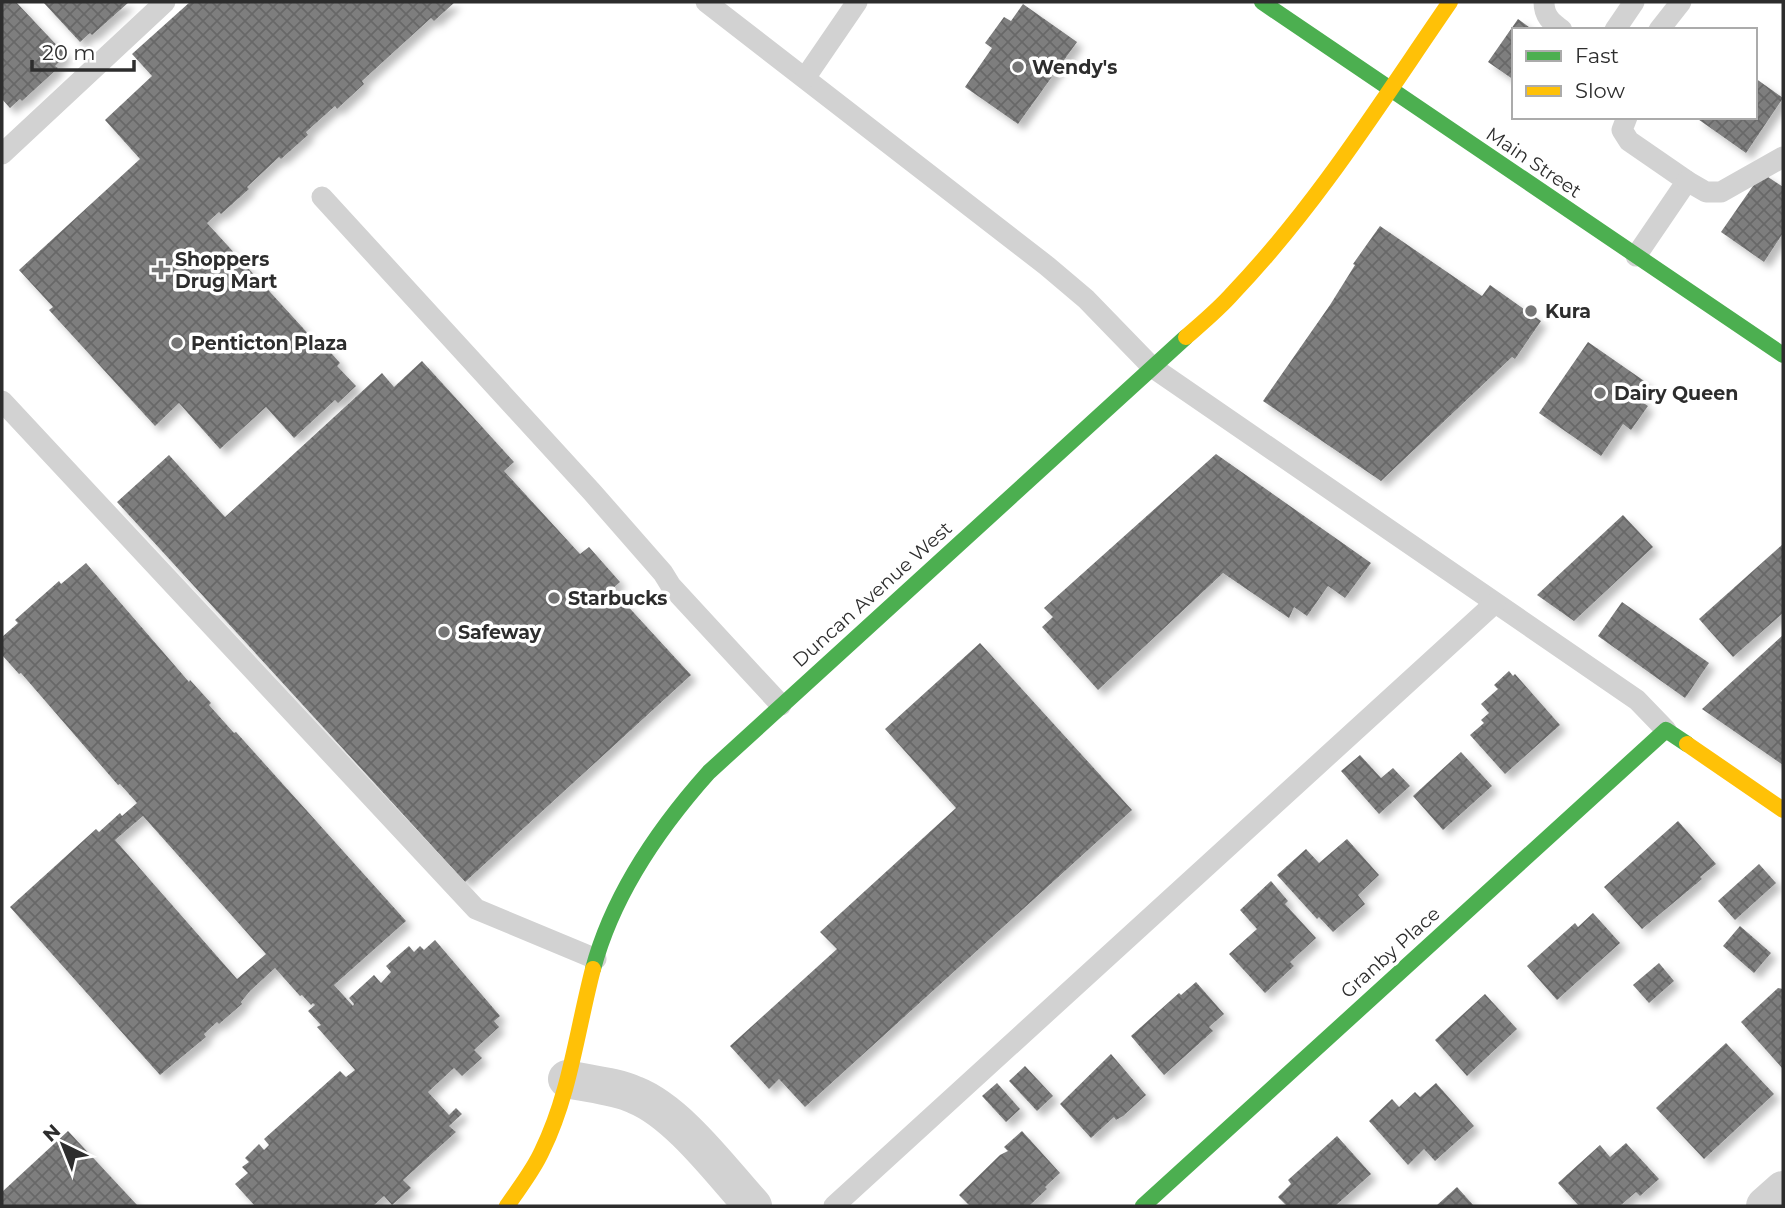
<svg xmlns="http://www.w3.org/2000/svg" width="1785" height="1208" font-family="Montserrat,sans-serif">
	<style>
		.building { fill: url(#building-cross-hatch); fill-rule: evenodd; filter: url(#shadow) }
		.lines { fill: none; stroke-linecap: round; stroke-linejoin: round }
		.lane { stroke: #d2d2d2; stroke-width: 21 }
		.street { stroke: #d2d2d2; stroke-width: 38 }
		.fast { stroke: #4caf50; stroke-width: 16 }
		.slow { stroke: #ffc107; stroke-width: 16 }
		.poi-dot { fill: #767676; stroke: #fff; stroke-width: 2.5 }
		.labels { text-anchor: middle; stroke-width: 7; stroke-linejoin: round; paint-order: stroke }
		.poi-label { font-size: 19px; font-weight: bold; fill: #2d2d2d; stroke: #fff; text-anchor: start }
		.street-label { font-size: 19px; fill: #2d2d2d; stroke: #fff }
	</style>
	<defs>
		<pattern id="building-cross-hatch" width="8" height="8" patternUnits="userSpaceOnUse" patternTransform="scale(1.75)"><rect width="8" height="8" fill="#7e7e7e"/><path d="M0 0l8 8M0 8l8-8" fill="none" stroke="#686868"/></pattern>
		<filter id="shadow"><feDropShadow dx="6" dy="6" stdDeviation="3.5" flood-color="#0004"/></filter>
	</defs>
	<rect width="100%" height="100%" fill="#fff"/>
	<g class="building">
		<polygon points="2,2 16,2 66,55 55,66 58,68 22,101 20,99 10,108 2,99"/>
		<polygon points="43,2 129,2 92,35 90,33 80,42"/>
		<polygon points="190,2 455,2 434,21 431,18 362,81 364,84 337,109 335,106 306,132 308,135 281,159 279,157 247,187 249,189 221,214 219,212 207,223 313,339 316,336 340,363 337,366 356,386 338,403 335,400 294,438 266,407 220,449 179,403 155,426 49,310 53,307 19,270 140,159 105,120 152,76 132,54"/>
		<polygon points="1023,4 1077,42 1018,124 965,87 992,48 985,43 1004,17 1011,21"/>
		<polygon points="1518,19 1533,30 1514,30 1514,80 1488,62"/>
		<polygon points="1755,78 1783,98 1746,153 1695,117 1755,117"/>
		<polygon points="1762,173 1783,187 1783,233 1764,262 1721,232"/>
		<polygon points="1380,226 1482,296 1490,285 1541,321 1515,359 1512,357 1381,481 1263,401 1330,305 1355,265 1353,264"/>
		<polygon points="1588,342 1650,385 1639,400 1648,406 1631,430 1623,424 1601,456 1539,413"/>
		<polygon points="422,361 514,462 504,471 580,554 589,547 620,582 612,589 691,675 465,882 117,502 169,455 225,517 382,373 394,387"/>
		<polygon points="1216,454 1371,563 1345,598 1328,586 1307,616 1294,607 1289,618 1223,573 1098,690 1042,627 1053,617 1044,608"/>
		<polygon points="1623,515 1653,547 1574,621 1537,595"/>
		<polygon points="1783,544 1783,613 1733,657 1699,619"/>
		<path d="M86 563 189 682 190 680 211 703 209 705 234 733 236 732 406 921 334 985 353 1006 354 1004 349 998 374 975 381 983 391 972 386 966 409 946 414 952 420 946 424 950 435 940 500 1016 494 1021 499 1027 474 1050 482 1058 462 1076 454 1068 428 1092 449 1115 456 1108 462 1114 449 1126 456 1132 403 1180 411 1188 392 1205 384 1196 373 1206H255L235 1184 248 1173 242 1167 249 1162 245 1158 259 1144 264 1150 269 1145 264 1139 340 1071 346 1077 355 1070 317 1027 321 1025 308 1011 315 1005 313 1003 311 1005 302 995 300 996 275 968 250 991 241 1002 242 1004 219 1024 217 1022 204 1034 206 1037 160 1075 10 907 96 829 99 832 120 813 122 816 137 803 120 784 118 785 21 673 19 674 2 655V637L18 623 15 620 59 581 61 584ZM143 816 266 954 237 979 115 840Z"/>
		<polygon points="1622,602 1709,663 1685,698 1598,636"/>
		<polygon points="1783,635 1783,698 1781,701 1783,702 1783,765 1702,709"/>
		<polygon points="980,643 1132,810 805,1107 779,1079 769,1089 730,1046 837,949 820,932 956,808 885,729"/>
		<polygon points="1509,671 1513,676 1515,674 1560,725 1505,774 1470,735 1484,723 1481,720 1489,713 1481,704 1498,689 1494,685"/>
		<polygon points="1461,752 1492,786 1443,830 1413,796"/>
		<polygon points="1360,755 1381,778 1393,768 1410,786 1379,814 1341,771"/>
		<polygon points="1678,821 1716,864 1700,877 1702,879 1642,929 1604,887"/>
		<polygon points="1347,839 1379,875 1358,895 1365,904 1333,932 1319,917 1317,919 1277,875 1306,849 1319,863"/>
		<polygon points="1759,864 1776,883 1735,920 1718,901"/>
		<polygon points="1271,881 1288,901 1285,904 1316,938 1290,962 1294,966 1265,993 1229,954 1257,929 1240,910"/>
		<polygon points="1593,913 1620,943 1557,1000 1527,966 1575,923 1578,927"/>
		<polygon points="1740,926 1771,953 1754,973 1723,946"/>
		<polygon points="1659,963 1674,981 1649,1003 1633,985"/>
		<polygon points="1196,982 1224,1014 1209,1027 1213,1031 1164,1075 1131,1036 1179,993 1181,995"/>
		<polygon points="1778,988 1783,989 1783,1069 1741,1022"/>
		<polygon points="1485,994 1517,1029 1467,1076 1435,1040"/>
		<polygon points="1726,1043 1774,1094 1704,1159 1656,1108"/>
		<polygon points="1111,1054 1146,1095 1123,1116 1116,1120 1114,1117 1091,1138 1060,1104"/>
		<polygon points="1025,1066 1053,1096 1037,1111 1009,1081"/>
		<polygon points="997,1083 1020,1109 1006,1122 982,1096"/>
		<polygon points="1436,1083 1474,1126 1435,1161 1424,1149 1408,1165 1369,1121 1392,1099 1399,1107 1415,1092 1420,1097"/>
		<polygon points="68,1131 138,1206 2,1206 2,1192"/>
		<polygon points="1022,1131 1060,1173 1045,1187 1047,1189 1029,1206 970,1206 959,1195 1000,1155 1008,1151 1004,1147"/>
		<polygon points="1337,1136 1371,1174 1335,1206 1287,1206 1278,1197 1291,1184 1288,1180"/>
		<polygon points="1626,1143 1659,1179 1640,1196 1636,1192 1621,1205 1622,1206 1579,1206 1558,1183 1600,1145 1610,1157"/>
		<polygon points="1457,1187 1474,1206 1436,1206"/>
	</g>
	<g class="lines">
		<g class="lane">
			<polyline points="706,2 1047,266 1086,299 1152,367 1637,700 1666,730"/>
			<path d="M1544 2C1544 16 1551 22 1562 30"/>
			<polyline points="1615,30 1634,2"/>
			<polyline points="1659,30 1681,2"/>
			<polyline points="805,78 857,2"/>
			<polyline points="1627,117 1622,130 1629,141 1687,181 1636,256"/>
			<polyline points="2,154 165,2"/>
			<polyline points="1687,181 1706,192 1721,192 1783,157"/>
			<polyline points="322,197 592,492 663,573 671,586 781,705"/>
			<polyline points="2,401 476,909 596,959"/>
			<polyline points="834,1206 1495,603"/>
		</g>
		<g class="street">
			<path d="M567 1079C589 1084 615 1086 635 1095 678 1112 722 1172 753 1206"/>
			<polyline points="1765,1206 1783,1190"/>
		</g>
		<g class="fast">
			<polyline points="1262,2 1783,355"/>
			<path d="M593 969C613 894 658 829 709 772L1186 337"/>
			<polyline points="1143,1206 1666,730 1687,744"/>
		</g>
		<g class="slow">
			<path d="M1186 337C1202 323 1219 309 1233 293 1317 205 1381 102 1450 2"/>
			<polyline points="1687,744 1783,810"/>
			<path d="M507 1206C519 1188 533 1171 542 1151 570 1094 577 1030 593 969"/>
		</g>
	</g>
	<g class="poi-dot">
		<circle cx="1018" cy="67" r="7"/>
		<path d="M157.5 259.5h7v7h7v7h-7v7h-7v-7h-7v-7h7z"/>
		<circle cx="1531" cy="311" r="7"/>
		<circle cx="177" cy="343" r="7"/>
		<circle cx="1600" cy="393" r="7"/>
		<circle cx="554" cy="598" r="7"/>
		<circle cx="444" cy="632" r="7"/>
	</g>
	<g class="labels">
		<g class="poi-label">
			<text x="1032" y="74">Wendy's</text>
			<text x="175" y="266">Shoppers<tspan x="175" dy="22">Drug Mart</tspan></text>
			<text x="1545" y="318">Kura</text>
			<text x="191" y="350">Penticton Plaza</text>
			<text x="1614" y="400">Dairy Queen</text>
			<text x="568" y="605">Starbucks</text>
			<text x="458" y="639">Safeway</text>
		</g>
		<g class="street-label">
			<text transform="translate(1534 162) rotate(34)" y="7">Main Street</text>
			<text transform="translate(872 594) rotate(-42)" y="7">Duncan Avenue West</text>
			<text transform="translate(1390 952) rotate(-42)" y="7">Granby Place</text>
		</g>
	</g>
	<rect width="1785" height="1208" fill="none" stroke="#2d2d2d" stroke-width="7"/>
	<rect x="1512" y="28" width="245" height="91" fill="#ffffff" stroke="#ababab" stroke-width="2"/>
	<rect x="1526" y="51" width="35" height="10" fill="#4caf50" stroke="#ababab" stroke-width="2"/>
	<text x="1575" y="63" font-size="21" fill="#2d2d2d">Fast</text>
	<rect x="1526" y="86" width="35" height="10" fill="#ffc107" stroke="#ababab" stroke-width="2"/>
	<text x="1575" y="98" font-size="21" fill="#2d2d2d">Slow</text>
	<g transform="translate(63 1145) rotate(317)" stroke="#ffffff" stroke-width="5" paint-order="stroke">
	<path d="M0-5L12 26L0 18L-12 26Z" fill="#2d2d2d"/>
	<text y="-10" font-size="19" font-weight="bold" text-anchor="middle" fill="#2d2d2d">N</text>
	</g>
	<path d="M32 60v10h102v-10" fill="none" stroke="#2d2d2d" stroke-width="3.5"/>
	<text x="42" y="60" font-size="21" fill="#2d2d2d" stroke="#ffffff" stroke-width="5" paint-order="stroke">20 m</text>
</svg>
